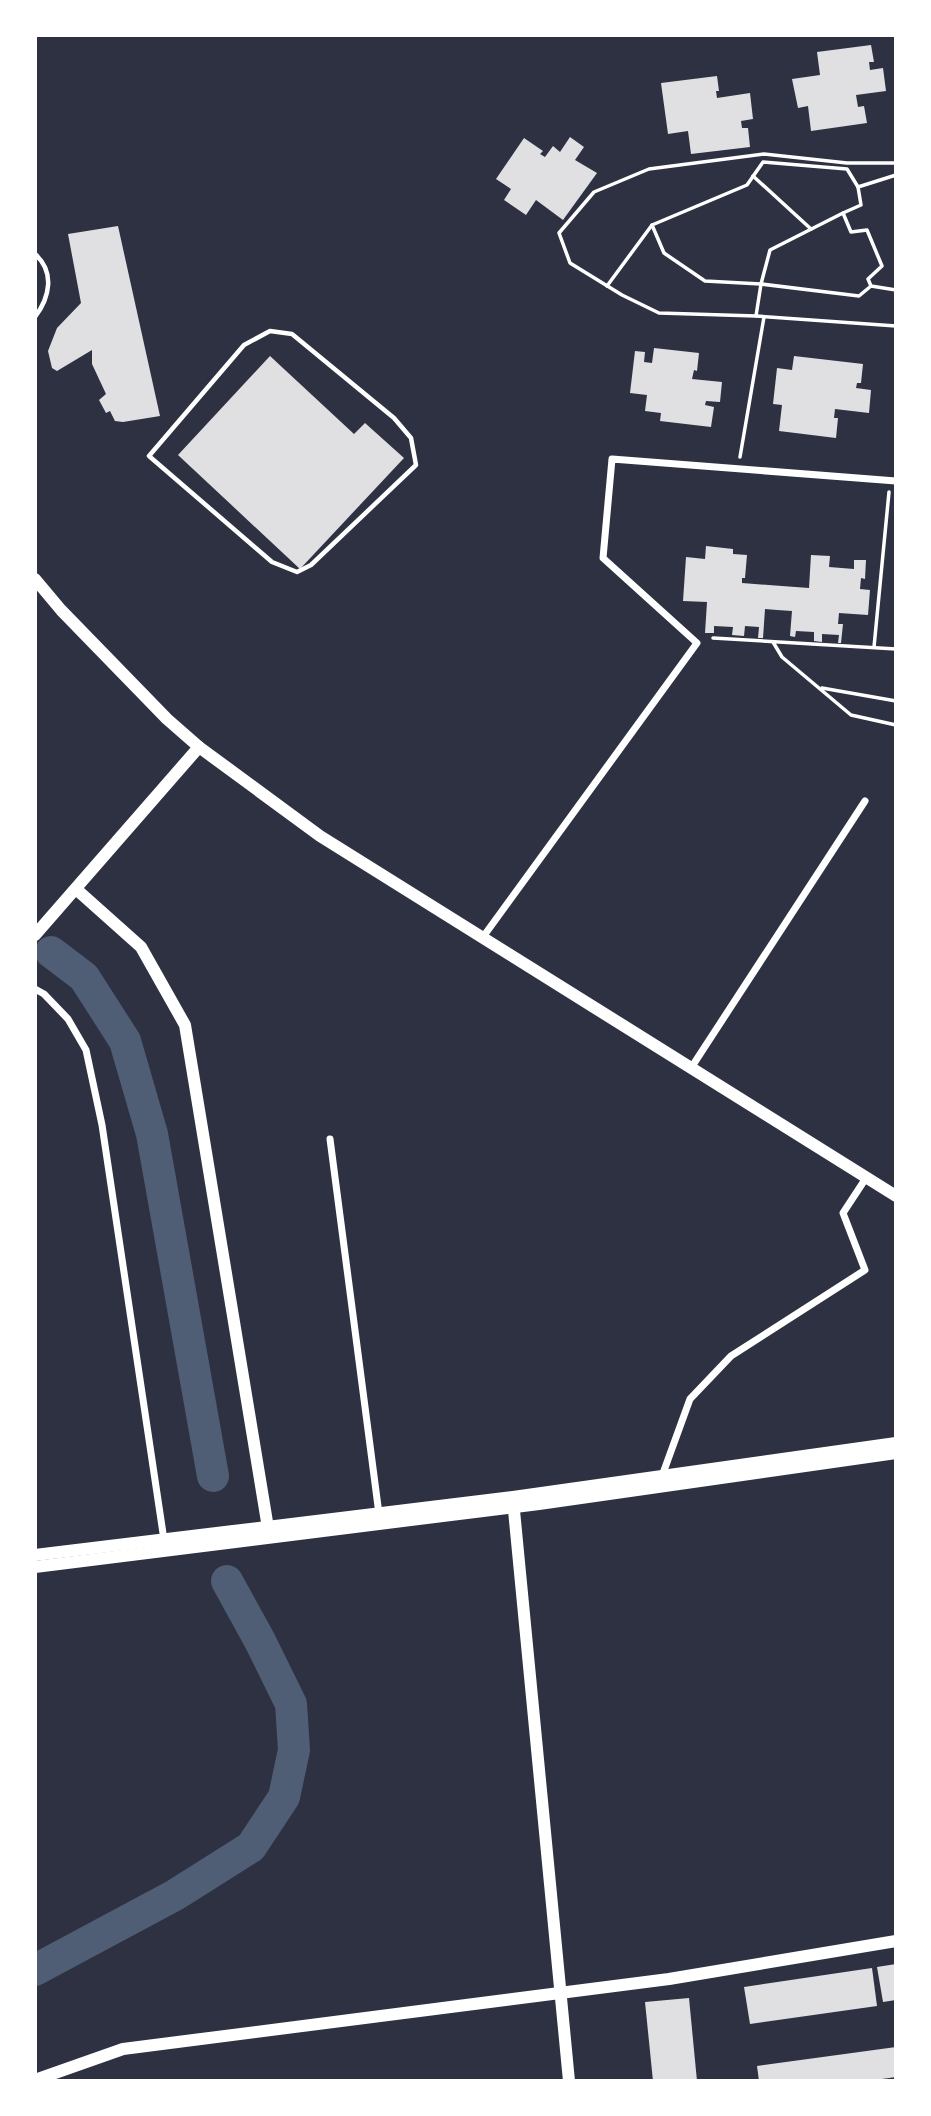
<svg xmlns="http://www.w3.org/2000/svg" width="931" height="2116" font-family="'Space Grotesk',sans-serif">
	<style>
		.lines { fill: none; stroke-linecap: round; stroke-linejoin: round }
		.river { stroke: #4f5d75; stroke-width: 32 }
		.building { fill: #e0e0e3 }
		.path { stroke: #fff; stroke-width: 3.5 }
		.service { stroke: #fff; stroke-width: 4.5 }
		.minor { stroke: #fff; stroke-width: 7 }
		.tertiary { stroke: #fff; stroke-width: 12 }
	</style>
	<rect width="100%" height="100%" fill="#2d3142"/>
	<g class="lines">
		<g class="river">
			<polyline points="51,952 84,977 125,1041 152,1134 213,1476"/>
			<polyline points="35,1970 175,1895 251,1847 284,1797 294,1750 291,1704 260,1641 227,1581"/>
		</g>
	</g>
	<g class="building">
		<polygon points="871,45 874,62 869,62 870,70 883,68 886,91 856,95 858,107 864,106 867,123 811,131 808,106 798,108 792,79 820,75 817,52"/>
		<polygon points="717,76 719,91 716,91 717,98 750,93 753,119 741,121 742,128 748,128 750,147 691,154 688,131 668,134 661,83"/>
		<polygon points="570,137 584,147 575,160 597,173 563,220 536,200 526,215 504,200 511,189 496,179 524,138 543,151 540,154 545,157 553,146 560,152"/>
		<polygon points="118,226 160,416 123,422 115,421 110,411 106,413 99,400 106,394 92,364 92,350 57,371 52,368 48,351 57,328 81,303 68,234"/>
		<polygon points="654,348 699,353 697,371 694,370 692,379 722,382 720,402 706,401 705,405 714,407 711,427 660,421 661,413 645,411 647,395 630,393 635,351 645,352 644,362 652,363"/>
		<polygon points="270,356 354,434 365,423 404,458 300,569 178,455"/>
		<polygon points="794,356 863,364 861,383 857,383 856,388 871,390 869,413 835,409 834,418 838,418 836,438 779,431 782,405 773,404 777,368 792,370"/>
		<polygon points="706,546 733,549 733,554 747,555 745,578 742,578 742,583 809,588 811,555 830,556 829,567 854,569 854,560 866,560 865,579 861,578 860,589 870,590 868,615 839,613 838,624 843,624 841,643 838,643 839,635 822,634 822,642 814,641 814,632 796,631 795,637 790,636 792,611 777,610 765,609 763,638 758,638 759,627 745,626 744,636 732,635 733,627 714,626 714,633 705,633 707,602 683,601 686,557 705,559"/>
		<polygon points="896,1964 896,2000 883,2002 877,1967"/>
		<polygon points="872,1968 877,2006 750,2024 744,1987"/>
		<polygon points="689,1998 697,2081 653,2081 645,2002"/>
		<polygon points="896,2047 896,2077 868,2081 759,2081 757,2066"/>
	</g>
	<g class="lines">
		<g class="path">
			<polyline points="896,163 847,163 764,154 649,169 594,192 559,233 570,263 622,295 659,313 756,316 896,326"/>
			<polyline points="753,176 811,229"/>
			<polyline points="843,213 861,205 858,187"/>
			<polyline points="607,286 652,225"/>
			<polyline points="871,286 859,296 761,284 705,281 664,253 652,225 747,185 763,162 847,169 858,187 896,175"/>
			<polyline points="756,316 761,284 770,250 843,213 851,232 867,230 882,266 868,279 871,286 896,290"/>
			<polyline points="740,457 764,317"/>
			<polyline points="713,638 896,649"/>
			<polyline points="773,642 782,657 851,715 896,725"/>
			<polyline points="874,647 889,492"/>
			<polyline points="822,688 896,701"/>
		</g>
		<g class="service">
			<path d="M35 254C55 272 50 297 35 317"/>
			<polygon points="270,331 292,334 394,418 411,438 416,465 311,565 297,572 272,562 149,456 244,345"/>
		</g>
		<g class="minor">
			<polyline points="483,937 697,643 603,558 612,459 896,481"/>
			<polyline points="35,989 44,994 68,1019 86,1050 102,1125 164,1540"/>
			<polyline points="691,1068 865,801"/>
			<polyline points="330,1139 379,1514"/>
			<polyline points="662,1476 690,1399 731,1356 865,1270 843,1213 866,1178"/>
		</g>
		<g class="tertiary">
			<polyline points="35,579 61,610 167,719 199,747 320,836 896,1196"/>
			<polyline points="76,889 141,947 185,1025 269,1534"/>
			<polyline points="35,935 199,747"/>
			<polyline points="513,1500 569,2081"/>
			<polyline points="35,1555 513,1497 896,1443"/>
			<polyline points="35,1567 539,1504 896,1453"/>
			<polyline points="35,2080 123,2049 669,1979 896,1941"/>
		</g>
	</g>
	<rect width="931" height="2116" fill="none" stroke="#ffffff" stroke-width="74"/>
</svg>
